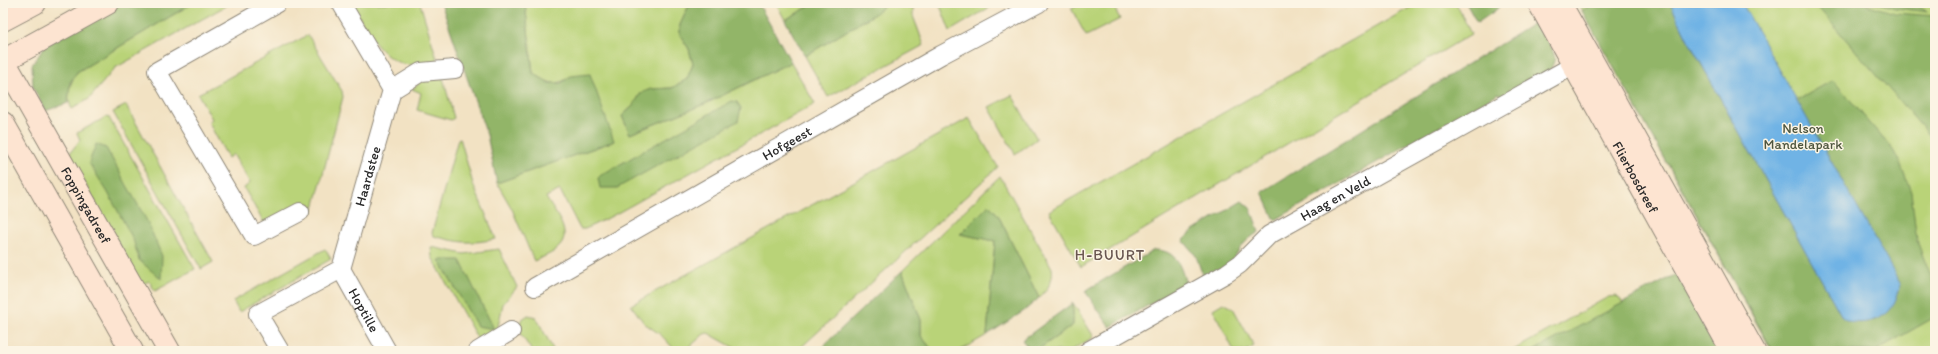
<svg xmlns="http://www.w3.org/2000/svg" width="1938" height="354" font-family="Itim,sans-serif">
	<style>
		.green { fill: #b9d378; stroke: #727f52 }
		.forest { fill: #92b568; stroke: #5e704a }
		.water { fill: #6fb3e5; stroke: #4d6f88 }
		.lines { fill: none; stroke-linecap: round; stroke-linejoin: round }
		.street-casing { stroke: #8e8677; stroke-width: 20 }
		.secondary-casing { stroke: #8e8677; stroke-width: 24 }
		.street { stroke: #fff; stroke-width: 18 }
		.secondary { stroke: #fde4d1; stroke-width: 22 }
		.labels { text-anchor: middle; stroke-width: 3; stroke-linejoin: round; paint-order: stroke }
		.park-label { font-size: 14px; fill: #4e553e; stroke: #fcf5e5 }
		.street-label { font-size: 14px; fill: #2b2b2b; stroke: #fcf5e5 }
		.neighbourhood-label { font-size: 15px; letter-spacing: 1px; fill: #695650; stroke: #fcf5e5 }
	</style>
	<rect width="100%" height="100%" fill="#fcf5e5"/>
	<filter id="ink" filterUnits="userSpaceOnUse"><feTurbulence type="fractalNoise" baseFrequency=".025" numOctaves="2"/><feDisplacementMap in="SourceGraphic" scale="8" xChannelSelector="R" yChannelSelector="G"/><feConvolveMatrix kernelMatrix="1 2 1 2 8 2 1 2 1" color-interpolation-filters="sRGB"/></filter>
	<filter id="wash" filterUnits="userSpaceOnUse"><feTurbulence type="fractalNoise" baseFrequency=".012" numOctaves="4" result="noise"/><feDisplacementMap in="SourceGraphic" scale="16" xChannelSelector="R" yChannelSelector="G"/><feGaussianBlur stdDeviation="0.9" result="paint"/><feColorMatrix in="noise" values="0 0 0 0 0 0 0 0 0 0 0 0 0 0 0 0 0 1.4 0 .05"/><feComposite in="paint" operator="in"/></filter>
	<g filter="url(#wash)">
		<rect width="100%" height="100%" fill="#f2e2c3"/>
		<g class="green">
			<path d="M193 3H231L115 68 89 99 72 109C65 97 70 83 77 72Z"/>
			<path d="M352 3H420L438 62C386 77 372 40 352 3Z"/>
			<path d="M525 3H690L680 25V35L689 49 693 64 687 79 672 88 651 89 641 93 633 106 622 116 630 134 707 103 791 62 815 104 612 216 585 229H580L560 190 546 197C552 210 574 232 559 247 553 254 542 257 534 261L512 209 497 183 614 141 571 76C554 88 550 83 533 73Z"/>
			<polygon points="776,3 815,3 785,20"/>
			<polygon points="888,3 913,3 913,16 924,45 828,97 805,56 873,15"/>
			<polygon points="939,3 997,3 950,31"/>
			<polygon points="1081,3 1112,3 1120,19 1086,36 1071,8"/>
			<polygon points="1418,3 1456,3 1471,34 1081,267 1049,211"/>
			<polygon points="1578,3 1935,3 1935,351 1772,351"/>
			<polygon points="308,35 342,91 343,97 313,212 294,209 265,225 244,188 250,183 233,154 228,158 209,123 212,119 198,94"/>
			<polygon points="443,78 454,118 451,120 417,110 421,93 412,89 424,79"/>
			<polygon points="1012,95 1037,139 1015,154 989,107"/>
			<polygon points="126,105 213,262 201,269 113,112"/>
			<polygon points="108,116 195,269 155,291 149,281 141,285 69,154 80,140 77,133"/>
			<polygon points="969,118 998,167 797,351 740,351 708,333 704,334 685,351 676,351 661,335 644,323 631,305"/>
			<path d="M460 138 473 184 496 239C470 244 460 243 434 236L432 233 458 139Z"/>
			<path d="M1000 176 1052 268C1054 280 1048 289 1039 298L998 215 989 205 960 234 995 241 987 335 959 351H933L921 336V320L902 271Z"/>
			<polygon points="431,247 464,254 499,249 517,287 503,304 497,331 478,340 432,257"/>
			<polygon points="325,249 331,259 239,312 233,301"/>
			<polygon points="1616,296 1621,300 1650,351 1512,351 1608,297"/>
			<polygon points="1073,303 1094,337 1070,351 1036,351 1073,325"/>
			<polygon points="1223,303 1233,308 1254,346 1246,351 1234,351 1213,309"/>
			<polygon points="528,315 536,317 554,351 532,351 518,330 521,320"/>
		</g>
		<g class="forest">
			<polygon points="121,3 193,3 77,72 70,83 68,103 45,111 33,87 32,65 45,46"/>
			<polygon points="441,3 525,3 533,73 549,83 561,83 571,76 590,74 614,141 497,183 487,135"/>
			<polygon points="690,3 758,3 791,62 707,103 630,134 622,116 633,106 641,93 651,89 672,88 687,79 693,64 689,49 680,35 680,25"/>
			<polygon points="815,3 888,3 873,15 805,56 785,20"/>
			<polygon points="1466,3 1502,3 1496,10 1477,23"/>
			<polygon points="1593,3 1670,3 1688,40 1840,313 1842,317 1875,320 1832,163 1796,101 1833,80 1893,150 1901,165 1911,192 1917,241 1935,287 1935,317 1875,351 1773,351 1582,11"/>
			<polygon points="1814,3 1862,3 1895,13 1935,16 1935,142"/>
			<polygon points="1877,3 1913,3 1928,12 1895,8"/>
			<path d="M1536 22C1541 31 1552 45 1554 55 1559 72 1519 97 1507 106L1499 93 1275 220 1262 192Z"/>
			<polygon points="732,101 737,102 741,108 738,121 617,188 600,188 598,178 601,175"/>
			<polygon points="96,144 106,148 147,221 162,256 161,279 139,260 133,239 107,191 89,163"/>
			<path d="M1242 201 1251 209 1259 232C1242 242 1242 247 1231 262 1226 269 1212 274 1204 279L1196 256 1183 240 1193 231Z"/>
			<polygon points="989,205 998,215 1039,298 1024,311 987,335 995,241 960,234"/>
			<path d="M1154 250C1177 250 1180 265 1186 284L1110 327 1085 291Z"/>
			<polygon points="439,260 460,260 494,329 477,326"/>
			<polygon points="902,271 921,320 921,336 933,351 818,351"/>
			<polygon points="1677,274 1720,351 1533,351"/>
			<polygon points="1073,303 1073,325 1036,351 1031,351 1022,340"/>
		</g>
		<path class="water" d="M1670 3H1742L1901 285C1898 293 1894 308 1887 313 1878 321 1854 328 1842 317L1688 40Z"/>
	</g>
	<g filter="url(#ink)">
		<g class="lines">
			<defs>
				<g id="street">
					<polyline points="277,3 157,71 254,236 300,212"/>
					<polyline points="392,90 421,72 455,69"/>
					<path id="s1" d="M341 269 387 351"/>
					<path id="s2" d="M535 287 941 55 1039 3"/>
					<path id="s3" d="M280 351 258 314 341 269 392 90 341 3"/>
					<polyline points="478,351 511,331"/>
					<path id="s4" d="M1088 351 1227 273 1240 264 1269 235 1585 59"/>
				</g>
				<g id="secondary">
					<path id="s5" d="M1539 3 1732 351"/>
					<polyline points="1560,3 1754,351"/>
					<polyline points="3,20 35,3"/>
					<path id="s6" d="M3 59 169 351"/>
					<polyline points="3,61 108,3"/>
					<polyline points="3,123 132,351"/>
				</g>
			</defs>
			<use href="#street" class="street-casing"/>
			<use href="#secondary" class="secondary-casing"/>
			<use href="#street" class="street"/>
			<use href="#secondary" class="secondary"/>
		</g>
	</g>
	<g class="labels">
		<g class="park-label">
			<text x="1803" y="133">Nelson<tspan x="1803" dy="16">Mandelapark</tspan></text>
		</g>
		<g class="street-label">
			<text dy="5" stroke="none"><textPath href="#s2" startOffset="290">Hofgeest</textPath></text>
			<text dy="5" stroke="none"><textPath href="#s3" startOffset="234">Haardstee</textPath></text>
			<text dy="5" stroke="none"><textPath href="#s5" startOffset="199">Flierbosdreef</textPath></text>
			<text dy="5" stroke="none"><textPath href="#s4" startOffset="292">Haag en Veld</textPath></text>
			<text dy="5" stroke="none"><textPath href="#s6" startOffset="168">Foppingadreef</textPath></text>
			<text dy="5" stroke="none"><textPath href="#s1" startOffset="47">Hoptille</textPath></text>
		</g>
		<g class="neighbourhood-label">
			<text x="1110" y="260">H-BUURT</text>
		</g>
	</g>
	<rect width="1938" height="354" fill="none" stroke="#fcf5e5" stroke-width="16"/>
</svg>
